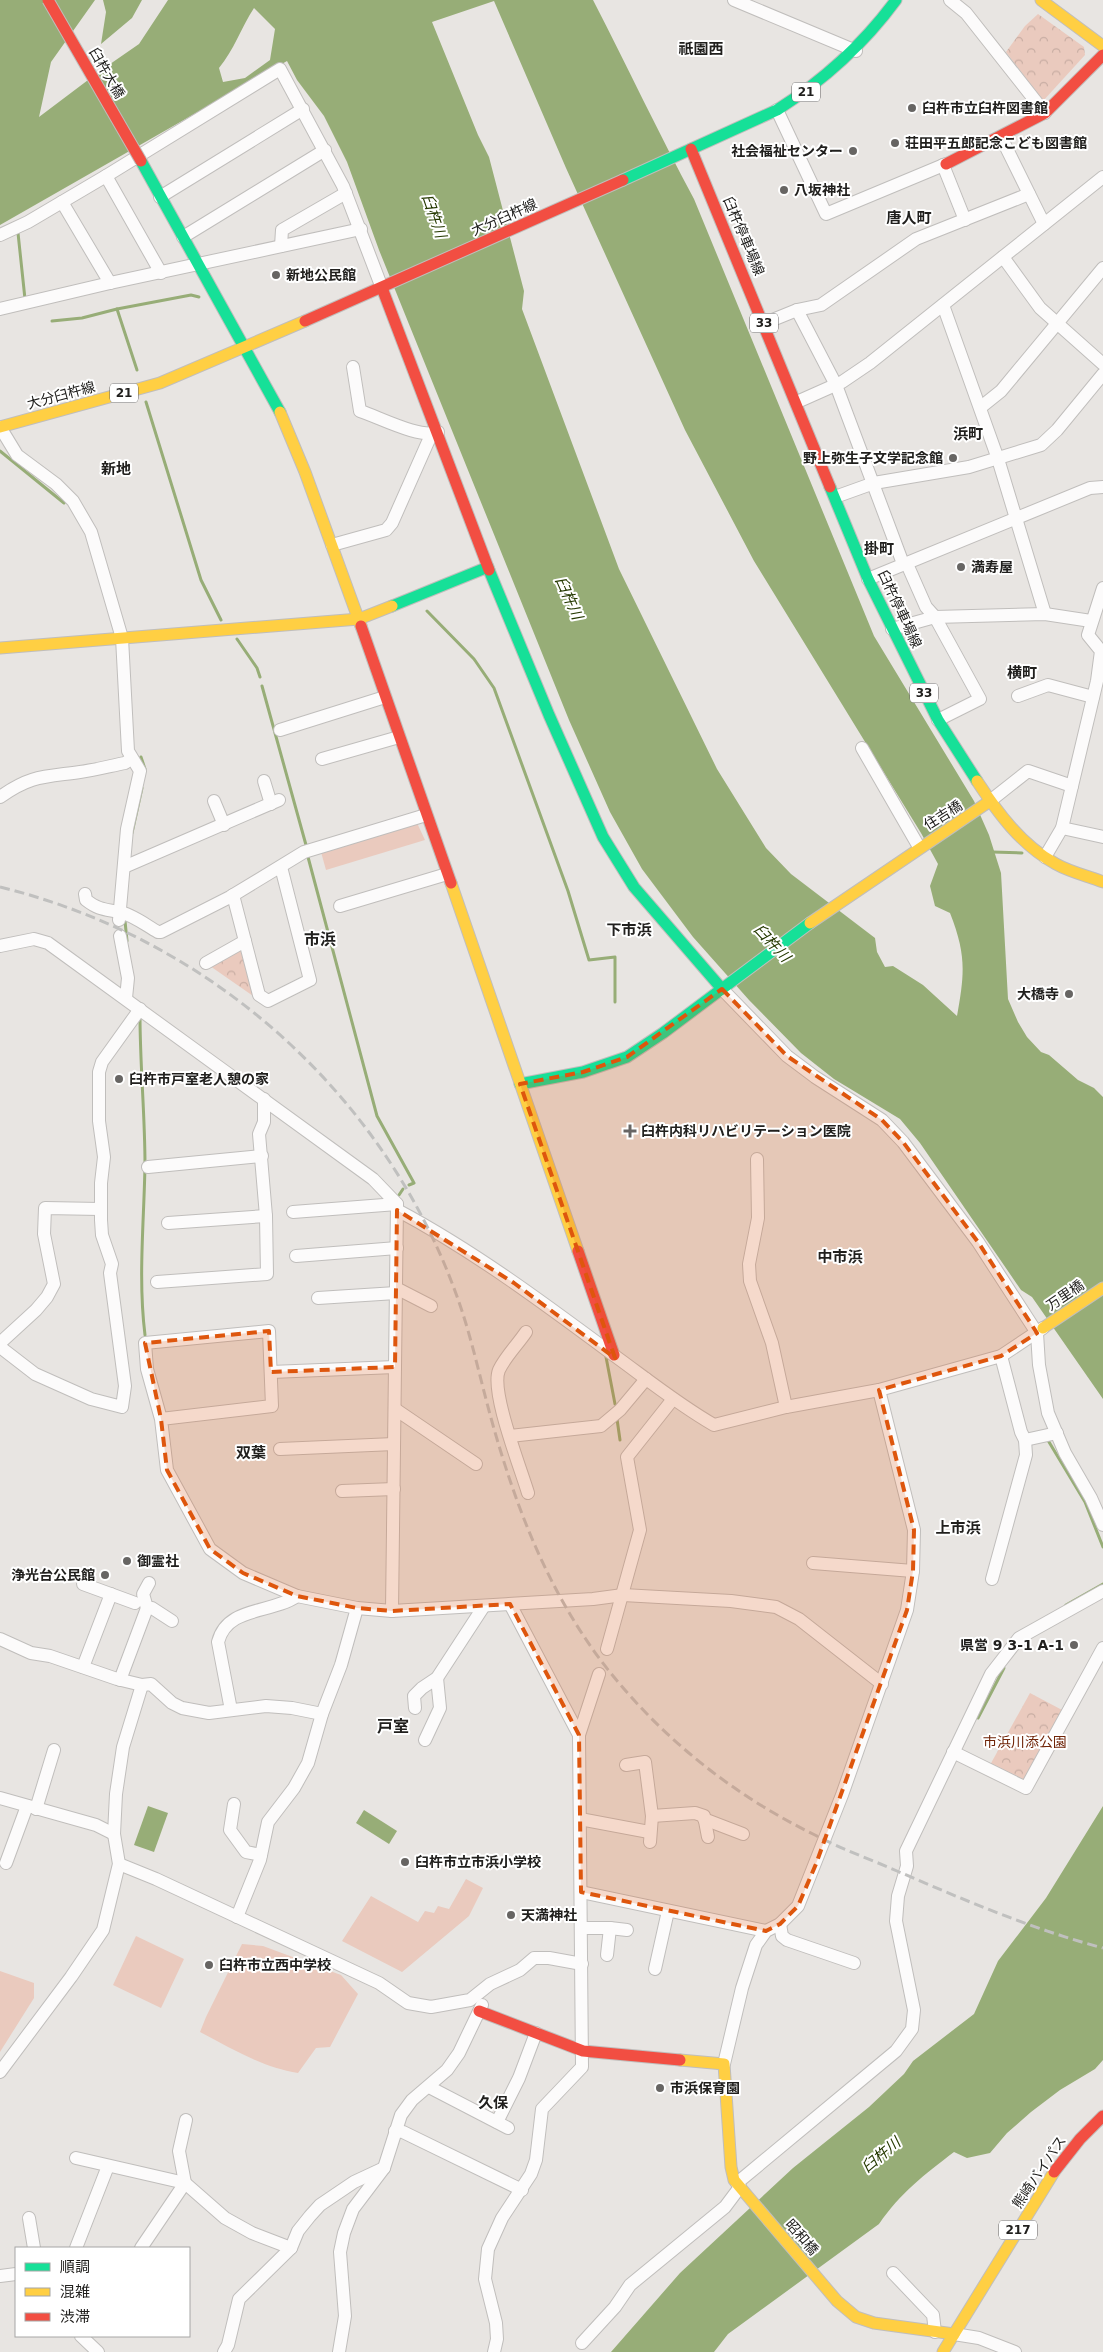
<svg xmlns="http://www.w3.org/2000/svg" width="1103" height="2352" font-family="'DejaVu Sans','Noto Sans JP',sans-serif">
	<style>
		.green { fill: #eacabe }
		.forest { fill: url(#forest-crowns) }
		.water { fill: #97ad77; fill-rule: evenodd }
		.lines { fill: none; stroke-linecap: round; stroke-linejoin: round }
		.stream { stroke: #97ad77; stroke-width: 3 }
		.street-casing { stroke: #c0bebc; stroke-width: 14 }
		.fast-casing { stroke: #c0bebc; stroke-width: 13 }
		.slow-casing { stroke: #c0bebc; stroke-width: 13 }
		.jam-casing { stroke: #c0bebc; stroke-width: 13 }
		.street { stroke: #fcfbfb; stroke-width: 12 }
		.fast { stroke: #16e098; stroke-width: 11 }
		.slow { stroke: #ffcf43; stroke-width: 11 }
		.jam { stroke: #f24e42; stroke-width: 11 }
		.rail { stroke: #c0c0bf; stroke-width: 3; stroke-dasharray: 10 5; stroke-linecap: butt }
		.jam-bridge-casing { stroke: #c0bebc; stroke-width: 13; stroke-linecap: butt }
		.jam-bridge { stroke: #f24e42; stroke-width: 11 }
		.marked { fill: #de560d; fill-opacity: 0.2; stroke: #de560d; stroke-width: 4; stroke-dasharray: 10 6; stroke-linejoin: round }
		.poi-dot { fill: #676563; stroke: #fff; stroke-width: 2 }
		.labels { text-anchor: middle; stroke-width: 4; stroke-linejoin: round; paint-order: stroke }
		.shield { fill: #fff; stroke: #646362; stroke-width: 1 }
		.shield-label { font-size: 12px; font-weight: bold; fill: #21201e }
		.street-label { font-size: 14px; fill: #21201e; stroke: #fff }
		.poi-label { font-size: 14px; font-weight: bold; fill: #21201e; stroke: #fff; text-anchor: start }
		.park-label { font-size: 14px; fill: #702508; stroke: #fff }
		.neighbourhood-label { font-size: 15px; font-weight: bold; fill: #21201e; stroke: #fff }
		.water-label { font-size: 15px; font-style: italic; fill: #253900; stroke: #fff }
		.quarter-label { font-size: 16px; font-weight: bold; fill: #21201e; stroke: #fff }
	</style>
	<defs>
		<pattern id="forest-crowns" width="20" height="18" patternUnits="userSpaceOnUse" patternTransform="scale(1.25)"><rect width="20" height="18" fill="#eacabe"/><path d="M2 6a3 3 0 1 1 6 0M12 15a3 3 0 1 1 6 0" fill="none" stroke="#c8ada3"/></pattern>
	</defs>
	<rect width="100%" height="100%" fill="#e8e5e2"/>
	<g class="green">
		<polygon points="417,823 425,840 326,870 321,852"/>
		<polygon points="466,1879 483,1888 469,1916 402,1972 342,1941 371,1896 418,1922 425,1911 434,1913 438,1906 449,1909"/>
		<polygon points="136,1936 184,1959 161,2008 113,1985"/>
		<path d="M242 1944 263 1946 341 1975 358 1994 330 2047 316 2048 298 2073C263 2068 231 2048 200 2032L206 2017Z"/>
		<polygon points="0,1971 34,1983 34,1998 0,2052"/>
	</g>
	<g class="forest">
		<polygon points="1038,14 1084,47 1085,55 1043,101 1006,52 1025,26"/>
		<polygon points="239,949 245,952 256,998 210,966"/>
		<polygon points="1030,1693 1064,1711 1026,1781 990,1765"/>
	</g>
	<g class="water">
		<path d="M0 0H95L51 62 39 117 100 71 139 44 168 0H593C627 66 659 134 694 199L874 636 974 801 989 835 1001 873 1008 999 1018 1022 1027 1037 1041 1052 1049 1055 1078 1080 1094 1088 1103 1097V1399L1032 1297 1021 1290 920 1143 900 1119 834 1079 801 1053 749 1000 693 937 642 869 610 812 569 720 379 250 347 162 324 116 297 80 287 61 0 225ZM494 1 566 168 685 430 754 561 921 833 938 864 930 886 935 906 950 913C966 954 965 972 957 1016L923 985 893 966 885 967 877 952 875 938 791 874 766 848 717 769 619 569 522 309 524 291 489 157 478 135 432 22ZM254 8 275 29 270 60 245 78 223 82 219 68C234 50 241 28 254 8Z"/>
		<polygon points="103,0 142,0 132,18 101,44 106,12"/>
		<polygon points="148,1806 168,1813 154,1852 134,1845"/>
		<path d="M1103 1806V2060L1095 2069 1060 2090 1031 2112 1007 2133 990 2153 967 2158 954 2152C925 2174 900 2193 879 2224L728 2334 714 2352H611L680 2273 793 2168 869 2107 904 2074 913 2061 974 2014 998 1961 1046 1898Z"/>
		<polygon points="364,1810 397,1831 389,1844 356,1823"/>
	</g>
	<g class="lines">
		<g class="stream">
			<polyline points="18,233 25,299"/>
			<polyline points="117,309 137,370"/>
			<polyline points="52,321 82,318 117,309 191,295 199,297"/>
			<polyline points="146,402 201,580 221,620"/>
			<polyline points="0,451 64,503"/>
			<polyline points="427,611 474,659 494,688 568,891 589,960 615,957 615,1002"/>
			<polyline points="237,639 257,668 260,677"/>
			<polyline points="262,686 306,845"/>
			<polyline points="141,757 145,769"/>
			<polyline points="132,833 142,788"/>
			<polyline points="992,852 1022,853"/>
			<polyline points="308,857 377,1116 414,1183 409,1185"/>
			<polyline points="125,921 127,941"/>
			<path d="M140 1016C140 1066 145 1115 145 1165 144 1222 138 1279 145 1335"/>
			<polyline points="399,1195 403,1189"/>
			<polyline points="606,1357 615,1404"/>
			<polyline points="617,1419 620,1440"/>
			<polyline points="1049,1442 1085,1502 1103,1547"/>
			<polyline points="1066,1605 1103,1584"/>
			<polyline points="978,1718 1004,1668"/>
		</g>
		<defs>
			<g id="street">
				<polyline points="734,0 856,51"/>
				<polyline points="950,0 966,13 1045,113"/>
				<polyline points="777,110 826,214 946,164"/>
				<polyline points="1001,137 1044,224"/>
				<polyline points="943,165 965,220"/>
				<polyline points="106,176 161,273"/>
				<polyline points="160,197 303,109"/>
				<polyline points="62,202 110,283"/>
				<polyline points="0,235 28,222 106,176 280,69 343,186 382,288"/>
				<polyline points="183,237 325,150"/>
				<polyline points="281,246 282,230 346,193"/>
				<polyline points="1003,257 1040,308 1103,364"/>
				<polyline points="943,305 998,459 1045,614"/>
				<polyline points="0,309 110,283 361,229"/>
				<polyline points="797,310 836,385 902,561 907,564 926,607 935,617 980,699 938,720"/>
				<polyline points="765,323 797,310 821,305 916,239 1029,194"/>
				<path d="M353 367 360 411C379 417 420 439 438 432"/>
				<polyline points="797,402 842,382 870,363 1103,177"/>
				<polyline points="981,407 1001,391 1103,268"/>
				<polyline points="0,427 17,455 56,484 73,501 91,532 122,638 128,751 140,771 127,829 119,920"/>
				<polyline points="835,497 874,483 969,467 1041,445 1057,430 1103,374"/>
				<polyline points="332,545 386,530 392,523 431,435"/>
				<polyline points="868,579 1090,488 1103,487"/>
				<polyline points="892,629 935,617 1045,614 1091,621"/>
				<polyline points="1018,696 1048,685 1093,697"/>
				<polyline points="280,730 385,697"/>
				<polyline points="862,748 919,847"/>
				<polyline points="322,759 399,737"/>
				<polyline points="264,781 271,804"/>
				<path d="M0 797C31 775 44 777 80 772 95 770 110 766 125 763L131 759"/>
				<polyline points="214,801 224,825"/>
				<polyline points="990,801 1028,771 1072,786"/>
				<polyline points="1062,828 1103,837"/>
				<polyline points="1045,857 1062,828 1097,681 1101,651 1088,635 1103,588"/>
				<polyline points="124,867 279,800"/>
				<path d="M85 894 86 900C99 910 104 909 119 912 132 914 147 926 158 932H161L230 897 304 852 426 815"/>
				<polyline points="233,895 259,995 268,1001 310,980 281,867"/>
				<polyline points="340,906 447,874"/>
				<polyline points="120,936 128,978 126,998"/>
				<polyline points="0,946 34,939 48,943 373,1179 397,1204 392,1611"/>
				<polyline points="206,963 245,941"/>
				<polyline points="722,989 787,1056 815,1077 882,1120 903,1142 978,1242 1037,1333 1039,1365 1048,1413 1065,1453 1091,1498 1103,1525"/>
				<polyline points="757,1159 758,1218 749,1264 750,1281 772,1343 786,1407"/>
				<polyline points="148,1167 262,1156"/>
				<path d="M397 1210C474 1251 545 1304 615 1356 648 1380 679 1405 714 1425L786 1407 879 1390 1001 1356 1043 1328"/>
				<polyline points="293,1212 397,1204"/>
				<polyline points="168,1223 266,1216"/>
				<polyline points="296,1256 397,1248"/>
				<polyline points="157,1282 267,1274 266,1216 259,1134 264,1122 264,1099"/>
				<polyline points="396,1288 431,1306"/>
				<polyline points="318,1298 396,1293"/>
				<path d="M526 1332C518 1344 505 1357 499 1370 490 1391 521 1469 528 1493"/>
				<polyline points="0,1343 36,1310 47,1297 54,1284 44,1234 45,1208 100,1209"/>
				<polyline points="0,1347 35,1374 91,1399 122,1407 125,1386 110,1273 112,1264 102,1235 101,1220 101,1183 104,1157 99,1121 99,1072 102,1062 140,1009"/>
				<polyline points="271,1372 395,1367"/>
				<polyline points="395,1409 476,1464"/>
				<polyline points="161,1419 272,1406 269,1331 145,1343 147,1369 161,1419 167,1470 210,1549 243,1573 297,1596 357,1608 392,1611 593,1599 623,1595 731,1601 776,1607 799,1619 882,1684"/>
				<polyline points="510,1436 601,1426 620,1410 646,1379"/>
				<polyline points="1025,1440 1057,1433"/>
				<polyline points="280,1449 394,1444"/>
				<polyline points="342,1491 394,1489"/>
				<polyline points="813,1563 913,1571"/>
				<polyline points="992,1579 1026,1455 1025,1440 1021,1432 1001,1356"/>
				<polyline points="83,1584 135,1603"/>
				<polyline points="510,1604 579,1735"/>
				<polyline points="147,1608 143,1594 149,1583"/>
				<polyline points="0,1639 31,1653 50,1656 117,1679 142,1685 151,1684 172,1703 182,1708 209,1713 266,1706 292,1708 322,1714"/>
				<polyline points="607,1649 640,1530 627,1457 673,1399"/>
				<polyline points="83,1667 111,1594"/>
				<polyline points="120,1680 147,1608 152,1608 172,1621"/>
				<polyline points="415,1708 414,1696 422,1688 437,1678 484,1606"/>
				<path d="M231 1710 218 1642C227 1606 271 1614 297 1596"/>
				<polyline points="425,1740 440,1708 437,1678"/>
				<polyline points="953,1752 1026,1788 1103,1648"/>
				<polyline points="626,1765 645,1762 652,1816 650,1842"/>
				<polyline points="0,1798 96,1825 114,1834"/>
				<polyline points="234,1804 230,1830 246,1852 261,1855"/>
				<polyline points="36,1809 54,1750"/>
				<polyline points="652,1816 695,1813 704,1816 708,1837"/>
				<polyline points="580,1819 649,1832"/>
				<polyline points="704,1819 743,1834"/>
				<polyline points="6,1863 27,1806"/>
				<polyline points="119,1864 156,1879 379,1983 408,2003 431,2007 470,2000 490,1984 520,1970 534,1958 549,1958 582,1964"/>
				<polyline points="581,1892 766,1931"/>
				<polyline points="237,1917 260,1860 268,1822 294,1788 308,1763 322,1714 341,1665 357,1608"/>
				<polyline points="780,1924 782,1936 787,1940 854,1963"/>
				<polyline points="581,1928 610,1928 627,1930"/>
				<polyline points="607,1955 610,1928"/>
				<polyline points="655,1969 668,1911"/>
				<polyline points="724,2064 742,1988 756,1945 766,1931 780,1924 798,1906 842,1795 907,1610 913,1571 914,1530 879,1390"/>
				<polyline points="0,2072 71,1977 103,1930 119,1864 114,1834 116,1794 123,1747 142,1685"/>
				<polyline points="429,2087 508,2128"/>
				<polyline points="497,2122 519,2078 536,2033"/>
				<polyline points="395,2131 403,2132 522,2190"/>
				<polyline points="76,2158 185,2183 225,2218 252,2233 291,2248"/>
				<polyline points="737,2183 896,2051 912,2029 914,2010 896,1921 898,1896 907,1866 906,1851 991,1674 1019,1638 1103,1591"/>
				<polyline points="29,2218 34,2248"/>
				<polyline points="76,2248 108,2166"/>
				<polyline points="141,2248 185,2183 179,2151 186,2120"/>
				<polyline points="893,2273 933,2315 935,2332"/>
				<polyline points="0,2276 16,2274"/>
				<polyline points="954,2334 979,2338 1015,2352"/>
				<polyline points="81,2336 98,2352"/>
				<polyline points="582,2343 615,2307 630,2285 725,2207 740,2187"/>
				<polyline points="224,2352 228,2345 239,2299 291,2248 298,2231 310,2216 320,2205 354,2182 384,2168"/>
				<polyline points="339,2352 345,2316 340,2252 344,2233 353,2209 384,2168 401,2115 412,2100 447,2070 459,2053 482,2005"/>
				<polyline points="494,2352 497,2339 496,2323 485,2279 488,2249 502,2218 531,2174 536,2160 542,2109 582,2067 579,1735 599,1674"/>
			</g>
			<g id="fast">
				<polyline points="141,161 280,412"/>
				<path d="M623 180 777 110C824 80 863 45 896 0"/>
				<polyline points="830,487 868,579 938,720 977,781"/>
				<polyline points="489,570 549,715 603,837 634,887 722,989"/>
				<polyline points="392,606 488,567"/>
				<polyline points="520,1084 583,1072 627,1057 663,1033 810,923"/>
			</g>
			<g id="slow">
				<polyline points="1041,0 1103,46"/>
				<polyline points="280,412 305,472 361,626"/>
				<polyline points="0,427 160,383 305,321"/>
				<polyline points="0,648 359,619 392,606"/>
				<path d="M977 781C998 813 1021 845 1056 864 1070 872 1088 876 1103 882"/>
				<polyline points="451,883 578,1251"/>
				<polyline points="810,923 990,801"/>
				<polyline points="1043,1328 1103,1288"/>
				<polyline points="680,2060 724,2064 731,2167 734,2180 837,2301 856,2317 874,2323 954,2334"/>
				<polyline points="943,2352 1054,2172"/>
			</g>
			<g id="jam">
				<polyline points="691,149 830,487"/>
				<polyline points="946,164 1045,113 1103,55"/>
				<polyline points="382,288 489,570"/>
				<polyline points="305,321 623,180"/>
				<polyline points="361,626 451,883"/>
				<polyline points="578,1251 614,1355"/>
				<polyline points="479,2011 583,2051 680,2060"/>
				<polyline points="1054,2172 1080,2139 1103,2116"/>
			</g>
		</defs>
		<use href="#street" class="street-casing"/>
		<use href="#fast" class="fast-casing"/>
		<use href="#slow" class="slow-casing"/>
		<use href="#jam" class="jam-casing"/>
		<use href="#street" class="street"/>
		<use href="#fast" class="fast"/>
		<use href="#slow" class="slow"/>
		<use href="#jam" class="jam"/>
		<path class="rail" d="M0 887C213 939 391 1099 461 1308 473 1344 481 1382 491 1418 515 1505 547 1589 602 1662 659 1736 731 1794 815 1835 841 1849 870 1859 897 1871 964 1900 1032 1929 1103 1948"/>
		<defs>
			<polyline id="jam-bridge" points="48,0 141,161"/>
		</defs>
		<use href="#jam-bridge" class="jam-bridge-casing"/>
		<use href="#jam-bridge" class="jam-bridge"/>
	</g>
	<path class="marked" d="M722 989 787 1056 882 1120 903 1142 978 1242 1037 1333 1001 1356 879 1390 914 1530 913 1571 907 1610 816 1864 798 1906 780 1924 766 1931 581 1892 579 1735 510 1604 392 1611 357 1608 297 1596 243 1573 210 1549 167 1470 161 1419 145 1343 269 1331 271 1372 395 1367 397 1210 514 1283 615 1358 520 1084 583 1072 627 1057Z"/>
	<g class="poi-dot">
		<circle cx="912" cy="108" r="5"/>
		<circle cx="895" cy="143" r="5"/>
		<circle cx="853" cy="151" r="5"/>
		<circle cx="784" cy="190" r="5"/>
		<circle cx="276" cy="275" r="5"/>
		<circle cx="953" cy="458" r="5"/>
		<circle cx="961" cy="567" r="5"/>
		<circle cx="1069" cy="994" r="5"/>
		<circle cx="119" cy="1079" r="5"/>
		<path d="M627.5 1123.5h5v5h5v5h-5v5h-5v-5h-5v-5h5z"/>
		<circle cx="127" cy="1561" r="5"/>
		<circle cx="105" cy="1575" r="5"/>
		<circle cx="1074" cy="1645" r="5"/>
		<circle cx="405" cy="1862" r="5"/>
		<circle cx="511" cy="1915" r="5"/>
		<circle cx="209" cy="1965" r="5"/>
		<circle cx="660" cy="2088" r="5"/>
	</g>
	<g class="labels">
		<g class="shield">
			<rect x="792" y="82.5" width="28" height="19" rx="4"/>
			<rect x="750" y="313.5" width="28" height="19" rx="4"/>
			<rect x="110" y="383.5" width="28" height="19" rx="4"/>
			<rect x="910" y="683.5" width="28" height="19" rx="4"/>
			<rect x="999" y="2220.5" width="38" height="19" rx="4"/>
		</g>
		<g class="shield-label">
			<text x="806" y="96">21</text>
			<text x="764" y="327">33</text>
			<text x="124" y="397">21</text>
			<text x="924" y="697">33</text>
			<text x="1018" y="2234">217</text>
		</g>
		<g class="street-label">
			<text transform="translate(107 73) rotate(60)" y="5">臼杵大橋</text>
			<text transform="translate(504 217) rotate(-24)" y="5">大分臼杵線</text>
			<text transform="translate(744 236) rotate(67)" y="5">臼杵停車場線</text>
			<text transform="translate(61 395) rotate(-15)" y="5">大分臼杵線</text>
			<text transform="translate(900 609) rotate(65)" y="5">臼杵停車場線</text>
			<text transform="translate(943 815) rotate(-32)" y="5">住吉橋</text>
			<text transform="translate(1065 1295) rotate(-34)" y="5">万里橋</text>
			<text transform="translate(1039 2172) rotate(-56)" y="5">熊崎バイパス</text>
			<text transform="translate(802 2237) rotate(49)" y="5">昭和橋</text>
		</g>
		<g class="poi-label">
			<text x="922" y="113">臼杵市立臼杵図書館</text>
			<text x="905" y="148">荘田平五郎記念こども図書館</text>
			<text x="843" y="156" text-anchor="end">社会福祉センター</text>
			<text x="794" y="195">八坂神社</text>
			<text x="286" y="280">新地公民館</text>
			<text x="943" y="463" text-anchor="end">野上弥生子文学記念館</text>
			<text x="971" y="572">満寿屋</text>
			<text x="1059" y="999" text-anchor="end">大橋寺</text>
			<text x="129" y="1084">臼杵市戸室老人憩の家</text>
			<text x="641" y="1136">臼杵内科リハビリテーション医院</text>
			<text x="137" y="1566">御霊社</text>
			<text x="95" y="1580" text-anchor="end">浄光台公民館</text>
			<text x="1064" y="1650" text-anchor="end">県営 9 3-1 A-1</text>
			<text x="415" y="1867">臼杵市立市浜小学校</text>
			<text x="521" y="1920">天満神社</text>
			<text x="219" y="1970">臼杵市立西中学校</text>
			<text x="670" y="2093">市浜保育園</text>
		</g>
		<g class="park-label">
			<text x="1025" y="1747">市浜川添公園</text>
		</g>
		<g class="neighbourhood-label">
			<text x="701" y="54">祇園西</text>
			<text x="909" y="223">唐人町</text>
			<text x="968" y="439">浜町</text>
			<text x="116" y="474">新地</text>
			<text x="879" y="554">掛町</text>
			<text x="1022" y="678">横町</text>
			<text x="629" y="935">下市浜</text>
			<text x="840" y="1262">中市浜</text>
			<text x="251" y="1458">双葉</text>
			<text x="958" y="1533">上市浜</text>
			<text x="493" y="2108">久保</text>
		</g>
		<g class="water-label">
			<text transform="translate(434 216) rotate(71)" y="5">臼杵川</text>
			<text transform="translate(569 598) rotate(66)" y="5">臼杵川</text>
			<text transform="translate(772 943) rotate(47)" y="5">臼杵川</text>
			<text transform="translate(881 2155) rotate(-40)" y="5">臼杵川</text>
		</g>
		<g class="quarter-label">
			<text x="320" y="945">市浜</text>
			<text x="393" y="1732">戸室</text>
		</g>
	</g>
	<rect x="15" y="2247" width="175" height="90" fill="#ffffff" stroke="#a6a6a5"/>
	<rect x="25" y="2263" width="25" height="8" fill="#16e098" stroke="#a6a6a5"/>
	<text x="60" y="2272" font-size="15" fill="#21201e">順調</text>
	<rect x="25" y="2288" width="25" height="8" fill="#ffcf43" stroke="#a6a6a5"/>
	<text x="60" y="2297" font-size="15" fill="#21201e">混雑</text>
	<rect x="25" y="2313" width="25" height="8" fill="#f24e42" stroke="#a6a6a5"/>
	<text x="60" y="2322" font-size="15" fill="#21201e">渋滞</text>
</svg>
